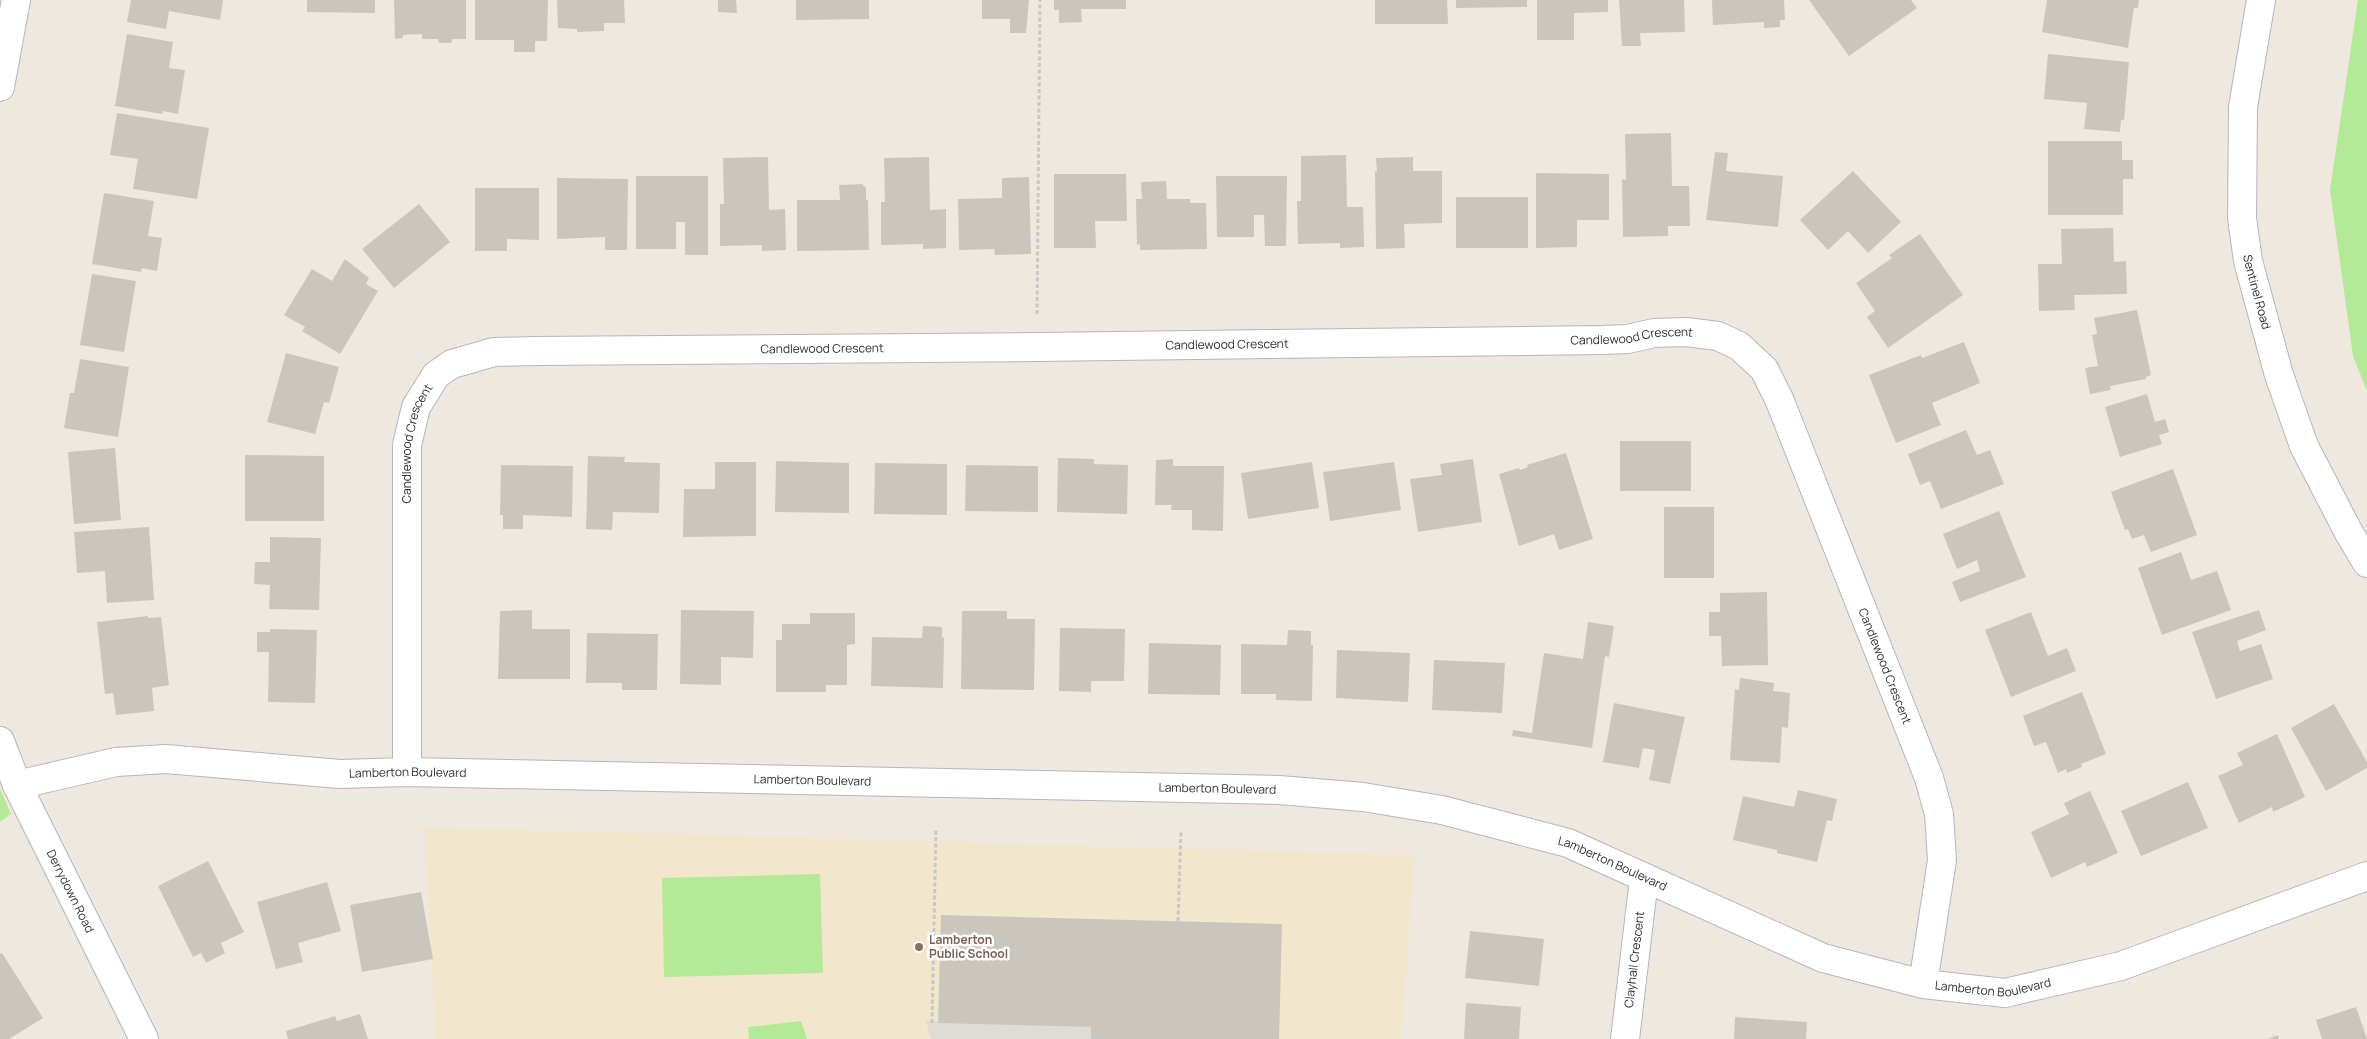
<svg xmlns="http://www.w3.org/2000/svg" width="2367" height="1039" font-family="Manrope,sans-serif">
	<style>
		.education { fill: #f2e6cd }
		.green { fill: #b4ea97 }
		.plaza { fill: #dfdbd6 }
		.building { fill: #cbc6bd }
		.lines { fill: none; stroke-linecap: round; stroke-linejoin: round }
		.minor-casing { stroke: #b3b5c2; stroke-width: 30 }
		.tertiary-casing { stroke: #b3b5c2; stroke-width: 30 }
		.path { stroke: #c8c8c8; stroke-width: 3; stroke-dasharray: 4 2.5; stroke-linecap: butt }
		.minor { stroke: #fff; stroke-width: 28 }
		.tertiary { stroke: #fff; stroke-width: 28 }
		.education-dot { fill: #8d6e63; stroke: #fff; stroke-width: 2 }
		.labels { text-anchor: middle; stroke-width: 5; stroke-linejoin: round; paint-order: stroke }
		.street-label { font-size: 12px; fill: #2d2d2d; stroke: #fff }
		.education-label { font-size: 12px; font-weight: bold; fill: #785e54; stroke: #fff; text-anchor: start }
	</style>
	<rect width="100%" height="100%" fill="#efe8df"/>
	<polygon class="education" points="424,827 1415,855 1401,1039 436,1039"/>
	<g class="green">
		<polygon points="2358,0 2367,0 2367,391 2353,356 2330,190"/>
		<polygon points="0,789 11,814 0,822"/>
		<polygon points="820,874 823,973 664,977 662,878"/>
		<polygon points="801,1021 807,1039 749,1039 748,1027"/>
	</g>
	<polygon class="plaza" points="926,1021 1091,1027 1091,1039 931,1039"/>
	<g class="building">
		<polygon points="131,0 223,0 220,20 169,11 166,29 127,22"/>
		<polygon points="307,0 375,0 375,13 307,12"/>
		<polygon points="394,0 466,0 466,39 453,39 451,43 439,43 438,39 422,39 422,34 403,35 403,38 395,39"/>
		<polygon points="475,0 548,0 547,41 535,41 535,52 514,52 514,40 475,40"/>
		<polygon points="557,0 624,0 625,23 604,23 604,31 577,32 577,29 558,28"/>
		<polygon points="718,0 736,0 737,13 718,12"/>
		<polygon points="796,0 869,0 869,19 796,20"/>
		<polygon points="982,0 1029,0 1026,33 1010,33 1010,19 982,19"/>
		<polygon points="1054,0 1126,0 1126,9 1081,9 1082,22 1059,23 1059,10 1054,10"/>
		<polygon points="1375,0 1447,0 1448,24 1375,24"/>
		<polygon points="1456,0 1527,0 1527,7 1456,8"/>
		<polygon points="1537,0 1608,0 1608,12 1574,13 1574,40 1537,40"/>
		<polygon points="1619,0 1684,0 1685,32 1640,33 1641,46 1622,46"/>
		<polygon points="1712,0 1784,0 1785,20 1780,20 1780,27 1764,28 1764,22 1713,25"/>
		<polygon points="1809,0 1911,0 1917,8 1849,56"/>
		<polygon points="2047,0 2139,0 2138,8 2134,8 2128,48 2042,32"/>
		<polygon points="127,34 173,42 169,68 185,70 178,114 163,111 162,114 115,106"/>
		<polygon points="2048,54 2129,62 2124,120 2121,120 2120,132 2084,129 2087,103 2044,99"/>
		<polygon points="117,113 209,128 197,199 133,189 138,159 110,155"/>
		<polygon points="1671,133 1672,186 1689,186 1690,226 1668,226 1668,236 1623,237 1622,179 1626,180 1625,134"/>
		<polygon points="2048,141 2122,141 2122,160 2133,160 2133,179 2123,179 2123,215 2048,215"/>
		<polygon points="1715,152 1728,153 1726,171 1783,176 1778,227 1706,220"/>
		<polygon points="1346,155 1347,207 1363,207 1364,247 1340,248 1340,243 1298,244 1297,201 1301,201 1301,156"/>
		<polygon points="768,157 769,210 785,209 786,250 762,251 762,245 720,246 720,204 724,204 723,158"/>
		<polygon points="929,157 930,210 946,209 946,248 923,249 923,244 881,245 881,202 885,202 884,158"/>
		<polygon points="1413,157 1413,171 1442,171 1442,223 1404,224 1405,248 1376,249 1375,171 1377,172 1376,158"/>
		<polygon points="1853,171 1901,222 1868,253 1848,231 1828,250 1800,220"/>
		<polygon points="1536,173 1609,174 1609,220 1577,220 1577,247 1536,248"/>
		<polygon points="1054,174 1126,174 1127,221 1095,221 1096,248 1054,248"/>
		<polygon points="636,176 708,176 708,255 685,255 685,222 676,222 676,249 636,249"/>
		<polygon points="1216,176 1287,176 1286,246 1265,246 1264,215 1254,215 1254,237 1217,237"/>
		<polygon points="1029,177 1031,254 995,255 994,249 959,250 958,199 1002,198 1002,178"/>
		<polygon points="557,178 628,179 627,250 605,250 605,237 557,239"/>
		<polygon points="1166,181 1167,199 1190,199 1190,203 1206,203 1207,249 1140,250 1140,244 1137,245 1136,199 1142,199 1141,182"/>
		<polygon points="862,184 866,188 866,200 868,200 869,250 797,251 797,200 840,200 839,185"/>
		<polygon points="475,188 539,188 539,240 507,239 507,251 475,251"/>
		<polygon points="104,193 154,201 148,236 162,238 157,271 142,268 141,272 92,264"/>
		<rect x="1456" y="197" width="72" height="51"/>
		<polygon points="419,204 450,242 394,288 362,249"/>
		<polygon points="2113,228 2114,262 2126,261 2127,294 2074,295 2075,310 2039,311 2038,264 2062,264 2061,229"/>
		<polygon points="1920,234 1963,295 1888,348 1867,317 1875,311 1856,283 1892,258 1889,255"/>
		<polygon points="345,259 369,278 366,284 378,291 340,354 302,331 305,327 284,315 312,269 332,281"/>
		<polygon points="92,274 136,281 124,352 80,345"/>
		<polygon points="2137,310 2151,375 2146,377 2146,379 2110,386 2111,390 2090,394 2085,368 2098,366 2092,335 2097,334 2094,318"/>
		<polygon points="1964,342 1980,383 1932,403 1941,425 1896,443 1869,375 1921,355 1922,358"/>
		<polygon points="286,353 339,367 329,403 324,402 315,434 267,422"/>
		<polygon points="80,359 129,367 118,437 64,428 70,393 74,393"/>
		<polygon points="2147,394 2155,422 2165,419 2169,432 2159,435 2162,444 2120,457 2105,407"/>
		<polygon points="1966,430 1977,455 1990,450 2004,484 1941,509 1930,481 1920,485 1908,454"/>
		<rect x="1620" y="441" width="71" height="50"/>
		<polygon points="115,448 121,520 74,524 68,452"/>
		<polygon points="1566,453 1593,539 1559,550 1554,534 1519,546 1499,474 1519,468 1520,470 1528,467 1527,465"/>
		<polygon points="245,455 324,456 324,521 245,521"/>
		<polygon points="588,456 625,457 624,462 660,463 659,513 613,512 612,530 586,529"/>
		<polygon points="1058,458 1094,459 1094,464 1128,465 1127,514 1057,512"/>
		<polygon points="1173,459 1173,466 1224,466 1223,531 1192,530 1192,510 1171,510 1172,505 1155,505 1156,460"/>
		<polygon points="1473,459 1482,522 1418,532 1410,479 1442,475 1440,464"/>
		<polygon points="776,461 849,463 849,513 775,512"/>
		<polygon points="715,462 756,462 756,536 683,537 684,489 715,489"/>
		<polygon points="1312,462 1319,508 1248,519 1241,473"/>
		<polygon points="1394,462 1401,510 1330,521 1323,472"/>
		<polygon points="875,463 947,464 947,515 874,514"/>
		<polygon points="501,465 573,466 572,517 523,515 523,529 503,529 503,515 500,515"/>
		<polygon points="966,465 1038,466 1038,512 965,511"/>
		<polygon points="2173,469 2197,535 2151,552 2144,535 2132,539 2128,529 2125,530 2111,492"/>
		<rect x="1664" y="507" width="50" height="71"/>
		<polygon points="1999,511 2026,577 1960,602 1952,582 1980,571 1977,560 1957,569 1943,534"/>
		<polygon points="149,527 154,600 107,603 105,571 77,573 74,532"/>
		<polygon points="270,537 321,538 319,610 269,609 270,585 254,584 255,562 270,562"/>
		<polygon points="2181,552 2191,580 2217,571 2231,610 2162,635 2138,568"/>
		<polygon points="1767,592 1768,665 1722,666 1721,636 1709,636 1709,612 1720,612 1720,593"/>
		<polygon points="532,610 532,629 570,629 570,679 498,679 500,611"/>
		<polygon points="681,610 754,611 753,658 721,657 721,685 680,684"/>
		<polygon points="2259,610 2266,630 2237,641 2240,651 2261,644 2273,679 2216,699 2192,632"/>
		<polygon points="962,611 1007,611 1007,619 1035,619 1034,690 961,689"/>
		<polygon points="2031,612 2048,656 2067,648 2076,671 2011,697 1985,630"/>
		<polygon points="810,613 855,613 855,644 847,645 847,685 826,685 826,692 776,692 776,640 782,640 782,624 810,624"/>
		<polygon points="148,616 148,618 161,617 169,685 152,688 154,711 116,715 113,693 105,694 97,622"/>
		<polygon points="1588,622 1614,626 1609,657 1605,656 1592,748 1512,736 1513,730 1532,733 1544,653 1583,659"/>
		<polygon points="923,626 942,627 942,638 944,637 943,688 871,686 872,637 922,638"/>
		<polygon points="1060,628 1125,629 1124,681 1091,681 1091,692 1059,691"/>
		<polygon points="270,629 317,630 315,703 268,702 269,652 257,652 257,632 270,632"/>
		<polygon points="1288,630 1311,631 1311,645 1313,645 1312,701 1276,700 1276,694 1241,694 1241,644 1287,645"/>
		<polygon points="587,633 658,634 657,690 622,690 622,683 586,683"/>
		<polygon points="1149,643 1221,645 1220,695 1148,694"/>
		<polygon points="1337,650 1410,653 1408,702 1336,698"/>
		<polygon points="1434,660 1505,663 1502,713 1432,710"/>
		<polygon points="1740,678 1774,683 1773,691 1790,693 1788,728 1782,727 1780,763 1730,760 1735,689 1739,690"/>
		<polygon points="2082,692 2106,754 2081,764 2082,767 2067,773 2066,769 2058,773 2046,742 2034,746 2023,716"/>
		<polygon points="1614,703 1685,717 1670,784 1649,780 1655,750 1643,748 1639,768 1603,762"/>
		<polygon points="2334,704 2367,762 2367,768 2326,791 2291,728"/>
		<polygon points="2277,734 2305,797 2273,812 2272,807 2239,823 2218,776 2243,765 2237,753"/>
		<polygon points="2188,782 2208,828 2141,856 2121,811"/>
		<polygon points="1798,790 1837,799 1832,821 1827,820 1817,862 1777,853 1777,850 1733,840 1743,796 1794,807"/>
		<polygon points="2090,791 2118,853 2087,867 2085,862 2051,878 2031,832 2069,814 2064,803"/>
		<polygon points="208,861 244,932 221,943 225,953 206,963 201,953 193,957 158,886"/>
		<polygon points="327,882 341,931 298,943 303,962 276,969 257,902"/>
		<polygon points="421,892 433,959 362,972 350,905"/>
		<polygon points="941,915 1282,924 1279,1039 1091,1039 1091,1027 938,1023"/>
		<polygon points="1470,931 1544,939 1539,986 1465,978"/>
		<polygon points="2,953 43,1018 9,1039 0,1039 0,954"/>
		<polygon points="1466,1003 1521,1007 1519,1039 1464,1039"/>
		<polygon points="2356,1007 2367,1039 2322,1039 2316,1020"/>
		<polygon points="360,1014 368,1039 288,1039 286,1031 335,1016 337,1021"/>
		<polygon points="1735,1017 1807,1022 1806,1039 1734,1039"/>
		<polygon points="2278,1035 2279,1039 2267,1039"/>
	</g>
	<g class="lines">
		<defs>
			<g id="minor">
				<polyline points="0,87 16,0"/>
				<path id="s1" d="M0 741 17 785 144 1039"/>
				<path id="s2" d="M407 772V445L416 407 436 375 452 364 494 352 536 351 1037 347 1602 340 1628 339 1654 333 1686 332 1718 336 1739 346 1764 369 1779 399 1929 778 1939 814 1942 860 1923 984"/>
				<path id="s3" d="M17 785 116 762 166 759 340 774 407 772 1279 790 1363 797 1442 810 1568 843 1823 958 1923 984 2005 993 2121 966 2367 876"/>
				<path id="s4" d="M1625 1039 1644 879"/>
			</g>
			<g id="tertiary">
				<path id="s5" d="M2261 0 2243 107 2242 218 2248 261 2279 375 2304 446 2348 531 2367 563"/>
			</g>
		</defs>
		<use href="#minor" class="minor-casing"/>
		<use href="#tertiary" class="tertiary-casing"/>
		<g class="path">
			<polyline points="1037,314 1040,0"/>
			<polyline points="1178,921 1181,832"/>
			<polyline points="932,1023 936,829"/>
		</g>
		<use href="#minor" class="minor"/>
		<use href="#tertiary" class="tertiary"/>
	</g>
	<circle class="education-dot" cx="919" cy="947" r="5"/>
	<g class="labels">
		<g class="street-label">
			<text dy="4" stroke="none"><textPath href="#s5" startOffset="295">Sentinel Road</textPath></text>
			<text dy="4" stroke="none"><textPath href="#s2" startOffset="1605">Candlewood Crescent</textPath></text>
			<text dy="4" stroke="none"><textPath href="#s2" startOffset="1200">Candlewood Crescent</textPath></text>
			<text dy="4" stroke="none"><textPath href="#s2" startOffset="795">Candlewood Crescent</textPath></text>
			<text dy="4" stroke="none"><textPath href="#s2" startOffset="330">Candlewood Crescent</textPath></text>
			<text dy="4" stroke="none"><textPath href="#s2" startOffset="2070">Candlewood Crescent</textPath></text>
			<text dy="4" stroke="none"><textPath href="#s3" startOffset="394">Lamberton Boulevard</textPath></text>
			<text dy="4" stroke="none"><textPath href="#s3" startOffset="799">Lamberton Boulevard</textPath></text>
			<text dy="4" stroke="none"><textPath href="#s3" startOffset="1204">Lamberton Boulevard</textPath></text>
			<text dy="4" stroke="none"><textPath href="#s3" startOffset="1609">Lamberton Boulevard</textPath></text>
			<text dy="4" stroke="none"><textPath href="#s1" startOffset="166">Derrydown Road</textPath></text>
			<text dy="4" stroke="none"><textPath href="#s4" startOffset="80">Clayhall Crescent</textPath></text>
			<text dy="4" stroke="none"><textPath href="#s3" startOffset="2014">Lamberton Boulevard</textPath></text>
		</g>
		<g class="education-label">
			<text x="929" y="944">Lamberton<tspan x="929" dy="14">Public School</tspan></text>
		</g>
	</g>
</svg>
